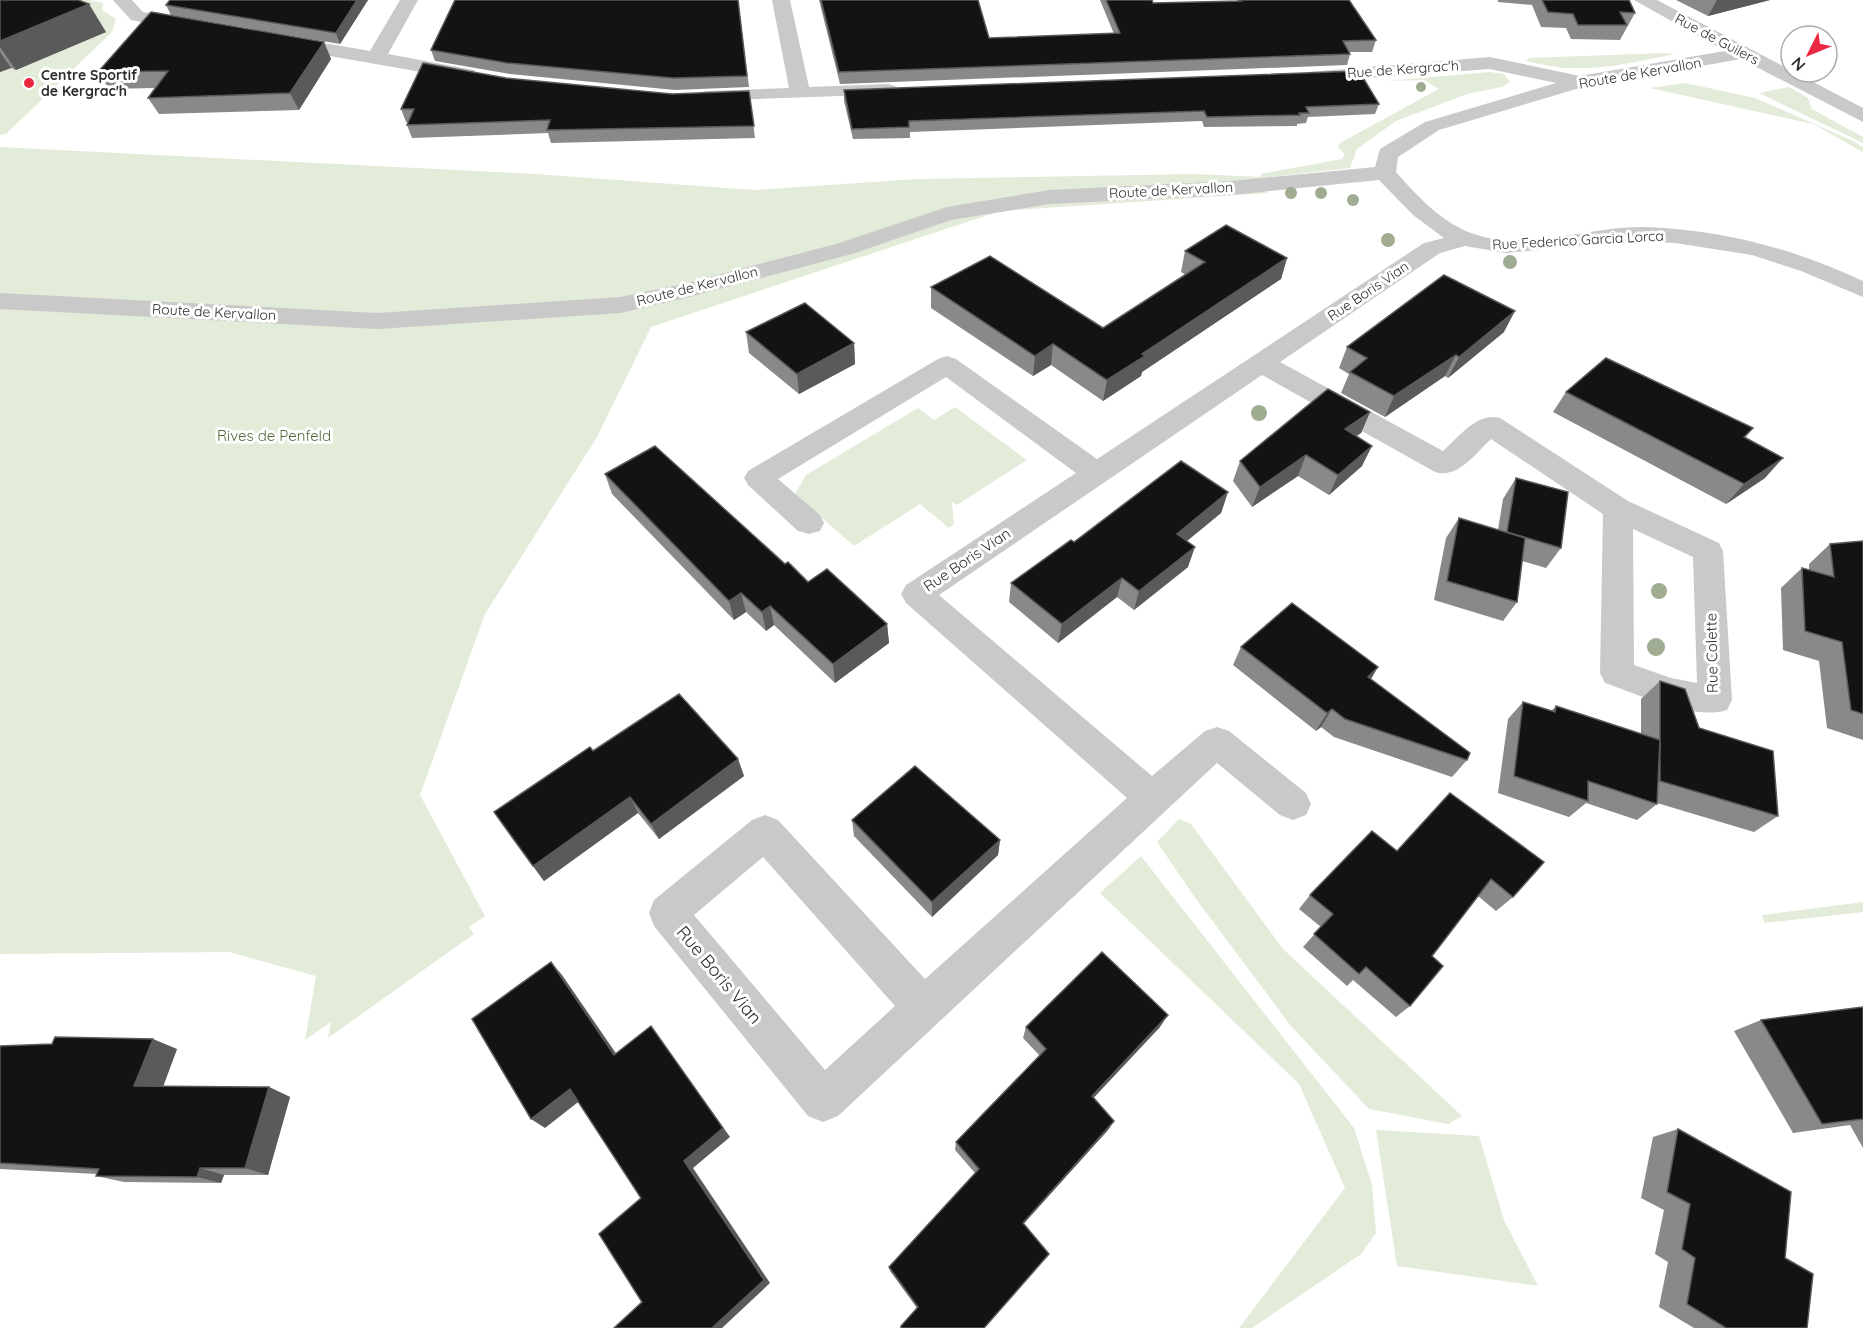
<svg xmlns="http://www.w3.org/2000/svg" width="1863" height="1328" font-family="Quicksand,sans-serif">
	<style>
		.green { fill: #e3ebd9 }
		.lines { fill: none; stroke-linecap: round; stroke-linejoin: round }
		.minor { fill: #c9c9c9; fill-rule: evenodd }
		.tree { fill: #9fac92 }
		.wall { fill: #898989 }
		.shaded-wall { fill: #5a5a5a }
		.building { fill: #131313; stroke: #5a5a5a; stroke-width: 1.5 }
		.poi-dot { fill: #ea283f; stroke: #fff; stroke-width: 2 }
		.labels { text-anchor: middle; stroke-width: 6; stroke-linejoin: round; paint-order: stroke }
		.far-street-label { font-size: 14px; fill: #2c2c2c; stroke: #fff }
		.far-poi-label { font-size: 14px; font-weight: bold; fill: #2c2c2c; stroke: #fff; text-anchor: start }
		.park-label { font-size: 15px; fill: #516939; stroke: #fff }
		.street-label { font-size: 15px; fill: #2c2c2c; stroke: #fff }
		.near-street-label { font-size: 18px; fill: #2c2c2c; stroke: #fff }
	</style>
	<rect width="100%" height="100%" fill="#fff"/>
	<g class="green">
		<polygon points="0,0 89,0 103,3 102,10 116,19 112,32 6,134 0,135"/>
		<path d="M1665 53 1675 54C1619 65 1583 76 1526 61L1529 58Z"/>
		<polygon points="1489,72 1504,74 1510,82 1502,87 1467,94 1396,121 1357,149 1350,168 1262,178 1267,193 1000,211 651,327 597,437 485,614 420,795 485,916 469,927 474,934 328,1038 331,1022 305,1040 316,976 229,952 0,954 0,147 535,174 754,190 918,179 1194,174 1261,177 1261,174 1342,159 1345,154 1338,147 1340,143 1439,89 1424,80 1387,81"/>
		<polygon points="1685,83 1755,98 1853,141 1863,147 1863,152 1813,124 1650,88"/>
		<polygon points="1789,87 1808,98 1812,109 1863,137 1863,143 1759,93"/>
		<polygon points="955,407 1027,460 957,505 952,502 954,524 949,528 920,504 854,546 795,494 806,475 918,408 934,420"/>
		<polygon points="1179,819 1191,824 1283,949 1462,1116 1448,1124 1369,1109 1291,1026 1196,899 1157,842"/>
		<polygon points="1141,856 1354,1128 1372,1185 1376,1233 1361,1254 1252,1328 1239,1328 1345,1188 1299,1084 1100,893"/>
		<polygon points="1863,902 1863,912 1765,923 1762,915"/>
		<polygon points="1376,1130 1479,1136 1504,1220 1538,1286 1397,1266"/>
	</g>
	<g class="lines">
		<g class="minor">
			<polygon points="113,0 132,0 143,12 189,19 198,25 189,31 131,20"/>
			<polygon points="400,0 418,0 388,54 474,70 477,74 474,78 467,80 284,48 275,42 284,36 370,51"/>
			<polygon points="772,0 790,0 809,87 888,84 895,86 898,90 895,94 699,101 696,97 699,93 706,91 789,88"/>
			<path d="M1634 0H1657L1863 108V122L1741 59 1583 87 1439 130 1398 157 1396 172C1417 196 1443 224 1474 234 1525 252 1594 225 1647 227 1723 230 1795 249 1863 281V297L1801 271 1752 255 1675 243 1624 241 1506 253 1465 246 1440 253 1280 362 1443 451C1459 437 1477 412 1500 418L1628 501 1719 543 1723 551 1732 700 1727 710C1694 721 1638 694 1605 683L1600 673 1603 514 1491 439C1475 454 1458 479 1435 472L1262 375 939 595 1152 776 1205 731 1217 727 1229 731 1306 793 1311 804 1306 815 1293 820 1280 815 1217 763 838 1116 823 1122 808 1116 654 926 649 913 654 900 752 820 765 815 778 820 925 979 1127 798 906 603 901 594 906 585 1076 473 946 377 778 479 820 515 824 523 820 531 809 534 798 531 748 485 744 478 748 471 938 359 947 356 956 359 1097 459 1424 243 1444 238 1413 215 1379 180 1231 195 1050 204 951 220 852 254 685 298 620 313 378 329 0 309V293L378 313 620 297 683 284 836 244 947 207 1050 190 1231 181 1375 167 1380 149 1425 122 1556 83 1490 69 1315 82 1308 80 1305 76 1308 72 1490 57 1580 76 1725 51ZM1633 529 1693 557 1697 683 1671 678 1634 665ZM763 857 895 1006 825 1070 694 915Z"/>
		</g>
	</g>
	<g class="tree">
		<circle cx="1421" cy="87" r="5"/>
		<circle cx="1291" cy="193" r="6"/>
		<circle cx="1321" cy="193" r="6"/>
		<circle cx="1353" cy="200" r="6"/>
		<circle cx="1388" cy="240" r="7"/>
		<circle cx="1510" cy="262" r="7"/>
		<circle cx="1259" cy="413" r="8"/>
		<circle cx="1659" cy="591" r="8"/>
		<circle cx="1656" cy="647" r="9"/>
	</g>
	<g class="wall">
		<polygon points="0,0 106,32 16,70 11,68 0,72"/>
		<polygon points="170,0 368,0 340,44 171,15 166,5"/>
		<polygon points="738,0 749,87 675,90 510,74 435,61 431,50"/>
		<polygon points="819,0 978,0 989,38 1114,34 1100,0 1152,0 1153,3 1237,1 1237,0 1349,0 1376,40 1372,52 1349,52 1350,54 1347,65 840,84"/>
		<polygon points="1498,0 1629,0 1635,13 1620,40 1571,39 1566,28 1541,27 1532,5 1498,2"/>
		<polygon points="1676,0 1770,0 1708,16"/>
		<polygon points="324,42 331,59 299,110 159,114 148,98 155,88 109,89 98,72"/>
		<polygon points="506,78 672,94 749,91 755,138 551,143 548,133 412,138 407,125 408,122 406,122 401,109"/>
		<polygon points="844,90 1379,104 1375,114 1308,117 1306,123 1297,124 1297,126 1204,127 1202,121 910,132 910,138 853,139 844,101"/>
		<polygon points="1185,251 1287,258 1281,279 1142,372 1141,376 1103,401 1051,365 1033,376 931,308 931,287 1103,328 1186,275 1181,272"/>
		<polygon points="746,332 854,343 855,364 799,394 749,353"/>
		<polygon points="1504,332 1448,378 1445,376 1385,417 1341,393 1349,374 1339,368 1347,347"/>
		<polygon points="1566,392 1753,428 1745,438 1765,478 1726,504 1553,412"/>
		<polygon points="1370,412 1361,433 1356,436 1362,466 1329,495 1298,476 1252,507 1233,481 1240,461"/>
		<polygon points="605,474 785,564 808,582 887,624 889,643 835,683 774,625 766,631 746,612 734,620 612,494"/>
		<polygon points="1516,478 1561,548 1546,568 1522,561 1517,602 1503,621 1434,600 1446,538 1459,518 1498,530 1503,499"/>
		<polygon points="1228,492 1221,513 1187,541 1188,567 1134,610 1117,597 1058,643 1009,602 1011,583 1074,542"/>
		<polygon points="1863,541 1863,740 1827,728 1819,661 1783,650 1781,588 1802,568 1809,570 1809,564 1830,544"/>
		<polygon points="1241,647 1371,679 1467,760 1452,777 1334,737 1321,727 1316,731 1233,665"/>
		<polygon points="1660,681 1699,728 1778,816 1754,832 1657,803 1657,804 1637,820 1586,803 1569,817 1498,793 1508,719 1523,702 1551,711 1556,706 1641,734 1641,699"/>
		<polygon points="593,751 738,759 744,776 659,839 638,813 544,881 533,866"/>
		<polygon points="1450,793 1513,897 1496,911 1478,896 1432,956 1410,1006 1396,1017 1353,980 1347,986 1303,947 1321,927 1299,909 1310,895 1397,851"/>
		<polygon points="852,820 1000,840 998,855 932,917 854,836"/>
		<polygon points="1863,1007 1863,1148 1850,1125 1793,1133 1734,1031 1761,1020"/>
		<polygon points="1026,1027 1160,1027 1093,1098 1114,1121 1108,1130 1023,1224 917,1308 890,1271 889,1267 975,1173 955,1150 956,1142 1040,1056 1023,1038"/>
		<polygon points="0,1046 177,1049 163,1086 269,1087 290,1097 268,1175 224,1175 221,1183 124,1182 96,1176 97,1174 0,1169"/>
		<polygon points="1678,1129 1785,1258 1807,1328 1694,1328 1659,1307 1668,1262 1655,1254 1664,1210 1641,1198 1653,1137"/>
	</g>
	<g class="shaded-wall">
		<polygon points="357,0 368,0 340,44 336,33"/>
		<polygon points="1717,0 1770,0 1708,16"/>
		<polygon points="89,4 106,32 16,70 0,47 0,41"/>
		<polygon points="324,42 331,59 299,110 290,93"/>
		<polygon points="0,52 11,68 0,72"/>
		<polygon points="1287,258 1281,279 1142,372 1141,376 1103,401 1107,380 1142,354"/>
		<polygon points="1515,311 1504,332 1448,378 1459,357"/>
		<polygon points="854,343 855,364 799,394 797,374"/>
		<polygon points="1053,344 1051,365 1033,376 1035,356"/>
		<polygon points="1456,355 1445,376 1385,417 1394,396"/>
		<polygon points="1370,412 1361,433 1336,450 1345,429"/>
		<polygon points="1372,446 1362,466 1329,495 1338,475"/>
		<polygon points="1306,455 1298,476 1252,507 1260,487"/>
		<polygon points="1783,458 1765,478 1726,504 1744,484"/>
		<polygon points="1228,492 1221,513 1171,554 1177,534"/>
		<polygon points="1195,547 1188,567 1134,610 1139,591"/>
		<polygon points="1122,578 1117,597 1058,643 1062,624"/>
		<polygon points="741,593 746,612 734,620 729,601"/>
		<polygon points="770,606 774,625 766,631 762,612"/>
		<polygon points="887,624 889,643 835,683 833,664"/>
		<polygon points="1378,667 1367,686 1368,677"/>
		<polygon points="1332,709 1321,727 1316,731 1327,713"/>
		<polygon points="738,759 744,776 659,839 651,824"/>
		<polygon points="630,797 638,813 544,881 533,866"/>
		<polygon points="1000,840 998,855 932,917 932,902"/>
		<polygon points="551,962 562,975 624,1065 614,1055"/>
		<polygon points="1168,1015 1160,1027 1086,1106 1092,1096"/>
		<polygon points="651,1026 730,1137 693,1168 770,1283 722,1328 712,1328 684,1161"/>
		<polygon points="153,1039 177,1049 160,1095 134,1086"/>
		<polygon points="269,1087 290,1097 268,1175 245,1168"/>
		<polygon points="570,1089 582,1099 545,1128 531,1119"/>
		<polygon points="1114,1121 1108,1130 1019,1229 1023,1223"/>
		<polygon points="200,1168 224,1175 221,1183 197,1177"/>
	</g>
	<g class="building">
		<polygon points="0,0 78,0 89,4 0,41"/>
		<polygon points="170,0 357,0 336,33 166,5"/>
		<polygon points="455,0 738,0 747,76 673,78 507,63 431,50"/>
		<polygon points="821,0 978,0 989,38 1120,33 1106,0 1152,0 1153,3 1241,1 1240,0 1349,0 1376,40 1343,41 1350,54 839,72"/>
		<polygon points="1542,0 1629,0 1635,13 1620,12 1627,25 1578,25 1573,14 1548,12"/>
		<polygon points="151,12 324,42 290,93 148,98 168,71 98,72"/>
		<polygon points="423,63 506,78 672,94 749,91 754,126 547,130 550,120 407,125 414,109 401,109"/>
		<polygon points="1359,71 1379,104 1306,107 1309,113 1299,113 1300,115 1207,117 1204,111 909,121 909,127 852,129 844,90"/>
		<polygon points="1226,225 1287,258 1142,354 1145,356 1107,380 1053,344 1035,356 931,287 990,256 1103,328 1205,262 1185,251"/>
		<polygon points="1444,275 1515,311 1459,357 1456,355 1394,396 1350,372 1367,358 1347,347"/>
		<polygon points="805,303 854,343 797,374 746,332"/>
		<polygon points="1606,358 1753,428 1744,437 1783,458 1744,484 1566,392"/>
		<polygon points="1328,389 1370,412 1345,429 1372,446 1338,475 1306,455 1260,487 1240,461"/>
		<polygon points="655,446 785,564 788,562 808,582 827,569 887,624 833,664 770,606 762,612 741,593 729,601 605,474"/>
		<polygon points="1181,461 1228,492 1177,534 1195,547 1139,591 1122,578 1062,624 1011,583 1071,540 1074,542"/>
		<polygon points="1516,478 1568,492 1561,548 1507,532"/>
		<polygon points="1459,518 1525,538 1517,602 1447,581"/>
		<polygon points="1863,541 1863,714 1851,710 1842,642 1805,631 1802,568 1834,577 1830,544"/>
		<polygon points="1292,603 1378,667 1368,677 1470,753 1467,760 1345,719 1332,709 1327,713 1241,647"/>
		<polygon points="1660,681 1685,689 1699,728 1773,751 1778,816 1660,781"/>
		<polygon points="679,694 738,759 651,824 630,797 533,866 494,812 590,747 593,751"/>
		<polygon points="1523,702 1555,712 1556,706 1660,740 1657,804 1588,781 1588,801 1514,776"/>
		<polygon points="915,766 1000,840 932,902 852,820"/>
		<polygon points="1450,793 1544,862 1513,897 1491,879 1432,956 1443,966 1410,1006 1366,967 1359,974 1314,934 1333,914 1310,895 1372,831 1397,851"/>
		<polygon points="1102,952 1168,1015 1092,1096 1114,1121 1023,1223 1049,1254 984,1328 901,1328 901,1326 918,1307 889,1267 979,1169 956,1142 1046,1049 1026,1027"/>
		<polygon points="551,962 614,1055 651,1026 723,1128 684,1161 764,1280 712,1328 614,1328 642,1302 599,1234 641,1198 570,1089 531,1119 472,1019"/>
		<polygon points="1863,1007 1863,1119 1822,1124 1761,1020"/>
		<polygon points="55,1037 153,1039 134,1086 269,1087 245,1168 200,1168 197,1177 96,1176 99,1169 0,1163 0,1046 52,1044"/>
		<polygon points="1678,1129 1791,1192 1785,1258 1813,1274 1807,1328 1726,1328 1687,1304 1695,1258 1682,1249 1690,1204 1667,1192"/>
	</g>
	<circle class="poi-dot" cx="29" cy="83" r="6"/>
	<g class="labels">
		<g class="far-street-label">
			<text transform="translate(1717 39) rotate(28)" y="5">Rue de Guilers</text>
			<text transform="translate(1403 69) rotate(-4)" y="5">Rue de Kergrac'h</text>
			<text transform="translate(1640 73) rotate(-10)" y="5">Route de Kervallon</text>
			<text transform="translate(1171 190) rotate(-3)" y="5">Route de Kervallon</text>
			<text transform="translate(1578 240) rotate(-3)" y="5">Rue Federico Garcia Lorca</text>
			<text transform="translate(697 286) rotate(-14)" y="5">Route de Kervallon</text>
			<text transform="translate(1368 291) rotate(-34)" y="5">Rue Boris Vian</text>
			<text transform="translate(214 312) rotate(3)" y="5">Route de Kervallon</text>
		</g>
		<g class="far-poi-label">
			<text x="41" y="80">Centre Sportif<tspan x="41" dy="16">de Kergrac'h</tspan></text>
		</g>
		<g class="park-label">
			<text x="274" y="441">Rives de Penfeld</text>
		</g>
		<g class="street-label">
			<text transform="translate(967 560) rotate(-34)" y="5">Rue Boris Vian</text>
			<text transform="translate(1712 653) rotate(-91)" y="5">Rue Colette</text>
		</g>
		<g class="near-street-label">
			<text transform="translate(719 975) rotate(50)" y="6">Rue Boris Vian</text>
		</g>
	</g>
	<g transform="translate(1809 54) rotate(227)"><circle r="28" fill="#ffffff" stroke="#ababab" stroke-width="1.5"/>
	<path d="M0-4.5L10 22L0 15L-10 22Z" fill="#ea283f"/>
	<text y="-9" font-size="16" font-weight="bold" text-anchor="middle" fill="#2c2c2c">N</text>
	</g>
</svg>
